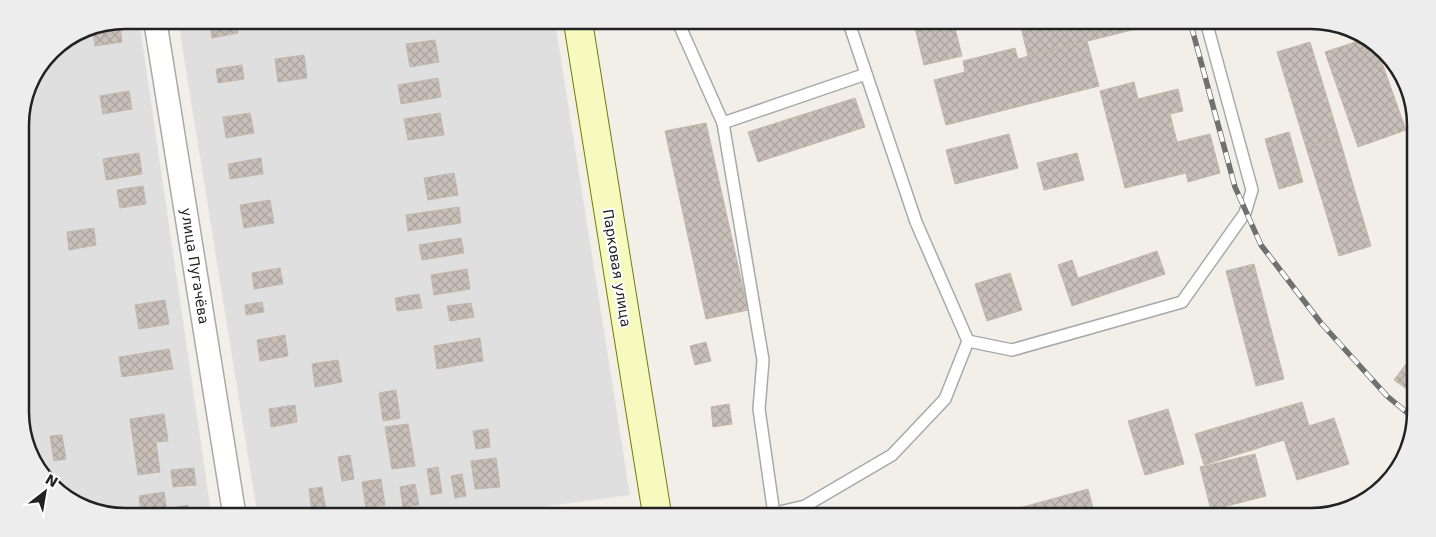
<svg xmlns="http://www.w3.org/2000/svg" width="1436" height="537" font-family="'DejaVu Sans',sans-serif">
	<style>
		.residential { fill: #e0dfdf }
		.building { fill: url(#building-cross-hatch); stroke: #c4b6ab }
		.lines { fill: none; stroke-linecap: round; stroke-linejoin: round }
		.lane-casing { stroke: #a9a9a9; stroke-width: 14 }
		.street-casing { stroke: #a9a9a9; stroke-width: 25 }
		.secondary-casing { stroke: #707d05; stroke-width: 30 }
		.lane { stroke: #fff; stroke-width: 11 }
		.street { stroke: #fff; stroke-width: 22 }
		.secondary { stroke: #f7fabf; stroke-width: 28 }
		.rail-casing { stroke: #707070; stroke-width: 5.5 }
		.rail { stroke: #fff; stroke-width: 4; stroke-dasharray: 11; stroke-linecap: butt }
		.labels { text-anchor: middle; stroke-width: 4; stroke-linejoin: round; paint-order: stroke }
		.street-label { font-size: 14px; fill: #222; stroke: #fff }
		.rim { fill: none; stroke: #222; stroke-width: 2.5 }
	</style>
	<defs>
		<pattern id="building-cross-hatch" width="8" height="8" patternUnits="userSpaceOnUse" patternTransform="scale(1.25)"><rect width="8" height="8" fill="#c7bfb8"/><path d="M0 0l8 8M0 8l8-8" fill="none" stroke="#aba49e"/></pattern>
	</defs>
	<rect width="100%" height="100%" fill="#f2efe9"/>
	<g class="residential">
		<polygon points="125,20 139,20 211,512 91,512 46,482 22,432 20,118 31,79 55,46 85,28"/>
		<polygon points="178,20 555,22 630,495 498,513 257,512"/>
	</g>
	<g class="building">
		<polygon points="236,20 238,33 212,38 210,24"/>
		<polygon points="914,24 954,24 962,56 924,65"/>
		<polygon points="1020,24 1152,25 1028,56"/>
		<polygon points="120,26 122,42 95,46 93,30"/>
		<polygon points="67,39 68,48 52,50 55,46"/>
		<polygon points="1364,39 1376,46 1406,130 1358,147 1325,52"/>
		<polygon points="435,40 439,62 410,67 406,44"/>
		<polygon points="1087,41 1099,86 946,125 934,80 965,72 963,61 1015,48 1018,59"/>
		<polygon points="1310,42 1339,137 1306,147 1277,52"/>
		<polygon points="304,55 307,78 278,82 275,59"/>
		<polygon points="242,65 244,79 218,83 216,69"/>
		<polygon points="438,78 441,97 401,104 398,85"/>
		<polygon points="1134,82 1138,99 1178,89 1183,111 1170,114 1177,142 1210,134 1220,173 1188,182 1186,173 1125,188 1100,91"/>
		<polygon points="129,91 132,109 103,114 100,96"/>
		<polygon points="855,98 865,127 758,162 748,132"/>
		<polygon points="250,113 254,133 226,138 223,117"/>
		<polygon points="440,113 444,135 408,140 404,119"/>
		<polygon points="706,123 748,310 706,319 665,131"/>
		<polygon points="1289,132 1303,182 1279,189 1265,139"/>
		<polygon points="1009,134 1018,168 955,184 946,150"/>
		<polygon points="1339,137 1371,246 1339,256 1306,147"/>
		<polygon points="139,153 142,174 106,180 103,159"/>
		<polygon points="1077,153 1084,180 1044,190 1037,163"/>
		<polygon points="261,158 263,174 230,179 228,164"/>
		<polygon points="454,173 458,195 428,200 424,178"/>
		<polygon points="143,186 146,204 120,208 117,190"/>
		<polygon points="270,200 274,223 244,228 240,205"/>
		<polygon points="459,207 461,223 408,231 406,215"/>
		<polygon points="94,228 96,245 69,250 67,232"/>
		<polygon points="461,238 464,253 422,260 419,245"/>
		<polygon points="1157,251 1165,274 1072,306 1058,265 1072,260 1078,278"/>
		<polygon points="1254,264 1284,379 1256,386 1226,271"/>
		<polygon points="280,268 283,284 254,289 252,273"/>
		<polygon points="467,269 470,289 434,295 431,275"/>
		<polygon points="1010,273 1022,310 987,321 975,284"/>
		<polygon points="419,294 422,308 397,311 395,298"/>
		<polygon points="165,300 169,324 139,329 135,305"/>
		<polygon points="262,302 264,312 246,315 245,305"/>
		<polygon points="471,303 474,317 450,321 447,306"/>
		<polygon points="285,335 288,356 260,361 257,340"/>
		<polygon points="480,338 483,361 437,369 434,346"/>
		<polygon points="706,342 711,361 695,365 690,346"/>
		<polygon points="169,349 173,369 122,377 119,357"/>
		<polygon points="1412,356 1411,392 1394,380"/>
		<polygon points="338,360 342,382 315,387 312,364"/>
		<polygon points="396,390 400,418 383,421 379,393"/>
		<polygon points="1302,402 1309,426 1334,418 1349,464 1297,480 1284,440 1204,465 1195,434"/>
		<polygon points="729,404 732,424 713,427 711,407"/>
		<polygon points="295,405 297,422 271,427 269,409"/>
		<polygon points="1168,409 1184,464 1145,475 1128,421"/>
		<polygon points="164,414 168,441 156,442 160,472 138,475 130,419"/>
		<polygon points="408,424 415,466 392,469 385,427"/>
		<polygon points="488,429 490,447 476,449 473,431"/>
		<polygon points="62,435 66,459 54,461 50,436"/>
		<polygon points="1255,454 1266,496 1211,510 1200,467"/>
		<polygon points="350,455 354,479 342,481 338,457"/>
		<polygon points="496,458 500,487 475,489 471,461"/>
		<polygon points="438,467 442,493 431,495 427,469"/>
		<polygon points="194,468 196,485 173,487 171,470"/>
		<polygon points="462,474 466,496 455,498 451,476"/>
		<polygon points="381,479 385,505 366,508 362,482"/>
		<polygon points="415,484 419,505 403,507 400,487"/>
		<polygon points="322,487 326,510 312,512 309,489"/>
		<polygon points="1088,489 1095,516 994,515"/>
		<polygon points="164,492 167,512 141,512 139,496"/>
		<polygon points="188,505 189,512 177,512 176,507"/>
	</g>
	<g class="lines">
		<defs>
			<g id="lane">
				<polyline points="678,22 723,123 763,360 759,409 774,514"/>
				<polyline points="723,123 866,74"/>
				<polyline points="968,341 1012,350 1182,302 1245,213 1252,190 1207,25"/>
				<polyline points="771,514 805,506 892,455 945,399 968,341 916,222 849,23"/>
			</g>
			<polyline id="street" points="155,20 234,512"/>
			<polyline id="secondary" points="578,22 657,514"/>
		</defs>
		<use href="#lane" class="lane-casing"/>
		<use href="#street" class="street-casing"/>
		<use href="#secondary" class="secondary-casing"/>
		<use href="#lane" class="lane"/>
		<use href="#street" class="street"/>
		<use href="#secondary" class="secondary"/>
		<defs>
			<polyline id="rail" points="1191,25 1235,187 1261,245 1321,323 1387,396 1411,416"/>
		</defs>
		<use href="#rail" class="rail-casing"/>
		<use href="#rail" class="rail"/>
	</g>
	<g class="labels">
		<g class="street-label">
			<text transform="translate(195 266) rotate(81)" y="5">улица Пугачёва</text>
			<text transform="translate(617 268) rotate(81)" y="5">Парковая улица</text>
		</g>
	</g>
	<path d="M0 0H1436V537H0ZM125 29H1311A96 96 0 0 1 1407 125V412A96 96 0 0 1 1311 508H125A96 96 0 0 1 29 412V125A96 96 0 0 1 125 29Z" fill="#ededed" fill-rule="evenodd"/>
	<path class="rim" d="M125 29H1311A96 96 0 0 1 1407 125V412A96 96 0 0 1 1311 508H125A96 96 0 0 1 29 412V125A96 96 0 0 1 125 29Z"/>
	<g transform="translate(45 492) rotate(31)" stroke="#ffffff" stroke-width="4" paint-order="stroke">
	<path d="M0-4L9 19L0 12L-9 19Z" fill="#222222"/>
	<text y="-8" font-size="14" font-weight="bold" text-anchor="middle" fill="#222222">N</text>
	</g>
</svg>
